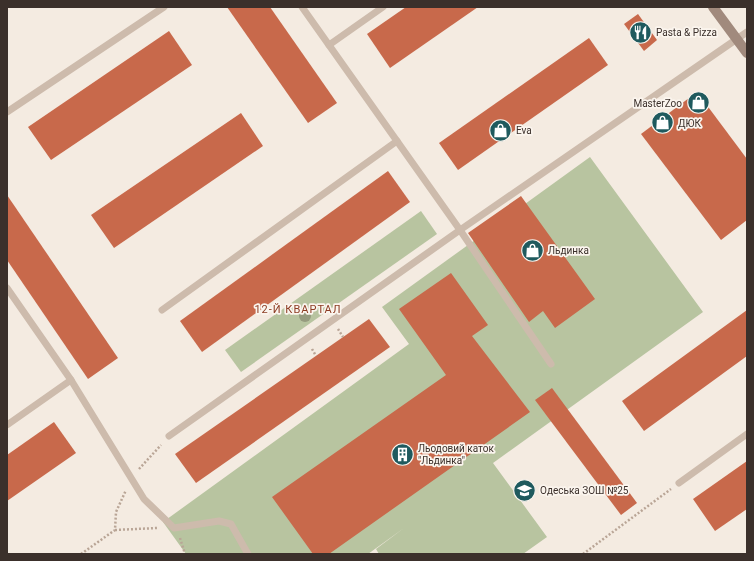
<svg xmlns="http://www.w3.org/2000/svg" width="754" height="561" font-family="Roboto,sans-serif">
	<style>
		.green { fill: #b8c4a0 }
		.building { fill: #c8694b }
		.lines { fill: none; stroke-linecap: round; stroke-linejoin: round }
		.path { stroke: #b9a596; stroke-width: 2.5; stroke-dasharray: 2 2; stroke-linecap: butt }
		.service { stroke: #cdbbac; stroke-width: 7 }
		.secondary { stroke: #a18a7d; stroke-width: 10 }
		.tree { fill: #969b7f }
		.labels { text-anchor: middle; stroke-width: 3.5; stroke-linejoin: round; paint-order: stroke }
		.poi-label { font-size: 10px; fill: #3b302b; stroke: #fbf5ee; text-anchor: start }
		.neighbourhood-label { font-size: 11px; letter-spacing: 1px; fill: #8c3b22; stroke: #fbf5ee }
	</style>
	<rect width="100%" height="100%" fill="#f4ebe1"/>
	<g class="green">
		<polygon points="590,157 703,312 493,463 547,537 523,554 379,554 376,549 404,528 368,554 186,554 163,522 409,344 382,307"/>
		<polygon points="421,211 437,234 241,372 225,350"/>
	</g>
	<g class="building">
		<polygon points="227,7 270,7 337,103 308,123"/>
		<polygon points="406,7 478,7 390,68 367,34"/>
		<polygon points="638,14 657,40 644,51 624,24"/>
		<polygon points="169,31 192,65 51,160 28,127"/>
		<polygon points="589,38 608,65 458,170 439,143"/>
		<polygon points="697,92 747,159 747,220 721,240 641,134"/>
		<polygon points="241,113 263,146 114,248 91,215"/>
		<polygon points="388,171 410,202 202,352 180,321"/>
		<polygon points="7,195 118,358 88,379 7,260"/>
		<polygon points="521,196 595,299 555,328 543,311 529,322 468,233"/>
		<polygon points="451,273 488,325 472,336 530,412 329,554 313,554 272,497 446,375 399,309"/>
		<polygon points="747,310 747,356 644,431 622,401"/>
		<polygon points="369,319 390,347 196,483 175,454"/>
		<polygon points="552,388 637,503 621,515 535,400"/>
		<polygon points="54,422 76,453 7,501 7,455"/>
		<polygon points="747,461 747,509 715,531 693,499"/>
	</g>
	<g class="lines">
		<g class="path">
			<polyline points="338,329 343,337"/>
			<polyline points="312,349 316,356"/>
			<polyline points="139,469 161,445"/>
			<polyline points="115,530 157,528"/>
			<polyline points="180,538 185,554"/>
			<polyline points="81,554 115,530 116,512 126,490"/>
			<polyline points="583,554 671,489"/>
		</g>
		<g class="service">
			<polyline points="302,7 460,230 551,364"/>
			<polyline points="329,45 383,7"/>
			<polyline points="7,112 164,7"/>
			<polyline points="7,288 71,380 144,499 174,528 219,521 231,524 248,554"/>
			<polyline points="162,310 397,141"/>
			<polyline points="7,425 71,380"/>
			<polyline points="169,436 460,230 747,32"/>
			<polyline points="679,483 747,434"/>
		</g>
		<polyline class="secondary" points="713,7 747,53"/>
	</g>
	<circle class="tree" cx="305" cy="316" r="6"/>
	<defs>
		<symbol id="restaurant-disc" viewBox="-11 -11 22 22"><circle r="9.5" fill="#1f5a5e" stroke="#fbf5ee"/><path d="M-5-6h1v4h1v-4h1v4h1v-4h1v5L-1.5 .5V6h-2V.5L-5-1ZM5-6V6H3V1.5H1.5Q1.5-4 5-6Z" fill="#fff"/></symbol>
		<symbol id="shop-disc" viewBox="-11 -11 22 22"><circle r="9.5" fill="#1f5a5e" stroke="#fbf5ee"/><path d="M-5-2.5h2.3a2.7 3.5 0 0 1 5.4 0H5L5.5 6h-11ZM-1.5-2.5h3a1.5 2.3 0 0 0-3 0Z" fill="#fff"/></symbol>
		<symbol id="building-disc" viewBox="-11 -11 22 22"><circle r="9.5" fill="#1f5a5e" stroke="#fbf5ee"/><path d="M-4-6H4V6H1V3H-1V6H-4ZM-2.5-4.3h1.7v1.8h-1.7ZM.8-4.3h1.7v1.8H.8ZM-2.5-1h1.7V.8h-1.7ZM.8-1h1.7V.8H.8Z" fill="#fff"/></symbol>
		<symbol id="school-disc" viewBox="-11 -11 22 22"><circle r="9.5" fill="#1f5a5e" stroke="#fbf5ee"/><path d="M0-5L7-2L0 1L-7-2ZM-4 1L0 2.5L4 1V4Q0 6-4 4Z" fill="#fff"/></symbol>
	</defs>
	<g fill-rule="evenodd">
		<use href="#restaurant-disc" x="628" y="20" width="25" height="25"/>
		<use href="#shop-disc" x="686" y="90" width="25" height="25"/>
		<use href="#shop-disc" x="650" y="110" width="25" height="25"/>
		<use href="#shop-disc" x="488" y="118" width="25" height="25"/>
		<use href="#shop-disc" x="520" y="238" width="25" height="25"/>
		<use href="#building-disc" x="390" y="442" width="25" height="25"/>
		<use href="#school-disc" x="512" y="478" width="25" height="25"/>
	</g>
	<g class="labels">
		<g class="poi-label">
			<text x="656" y="36">Pasta &amp; Pizza</text>
			<text x="682" y="107" text-anchor="end">MasterZoo</text>
			<text x="678" y="127">ДЮК</text>
			<text x="516" y="134">Eva</text>
			<text x="548" y="254">Льдинка</text>
			<text x="418" y="452">Льодовий каток<tspan x="418" dy="12">"Льдинка"</tspan></text>
			<text x="540" y="494">Одеська ЗОШ №25</text>
		</g>
		<g class="neighbourhood-label">
			<text x="298" y="313">12-Й КВАРТАЛ</text>
		</g>
	</g>
	<rect width="754" height="561" fill="none" stroke="#3b302b" stroke-width="16"/>
</svg>
